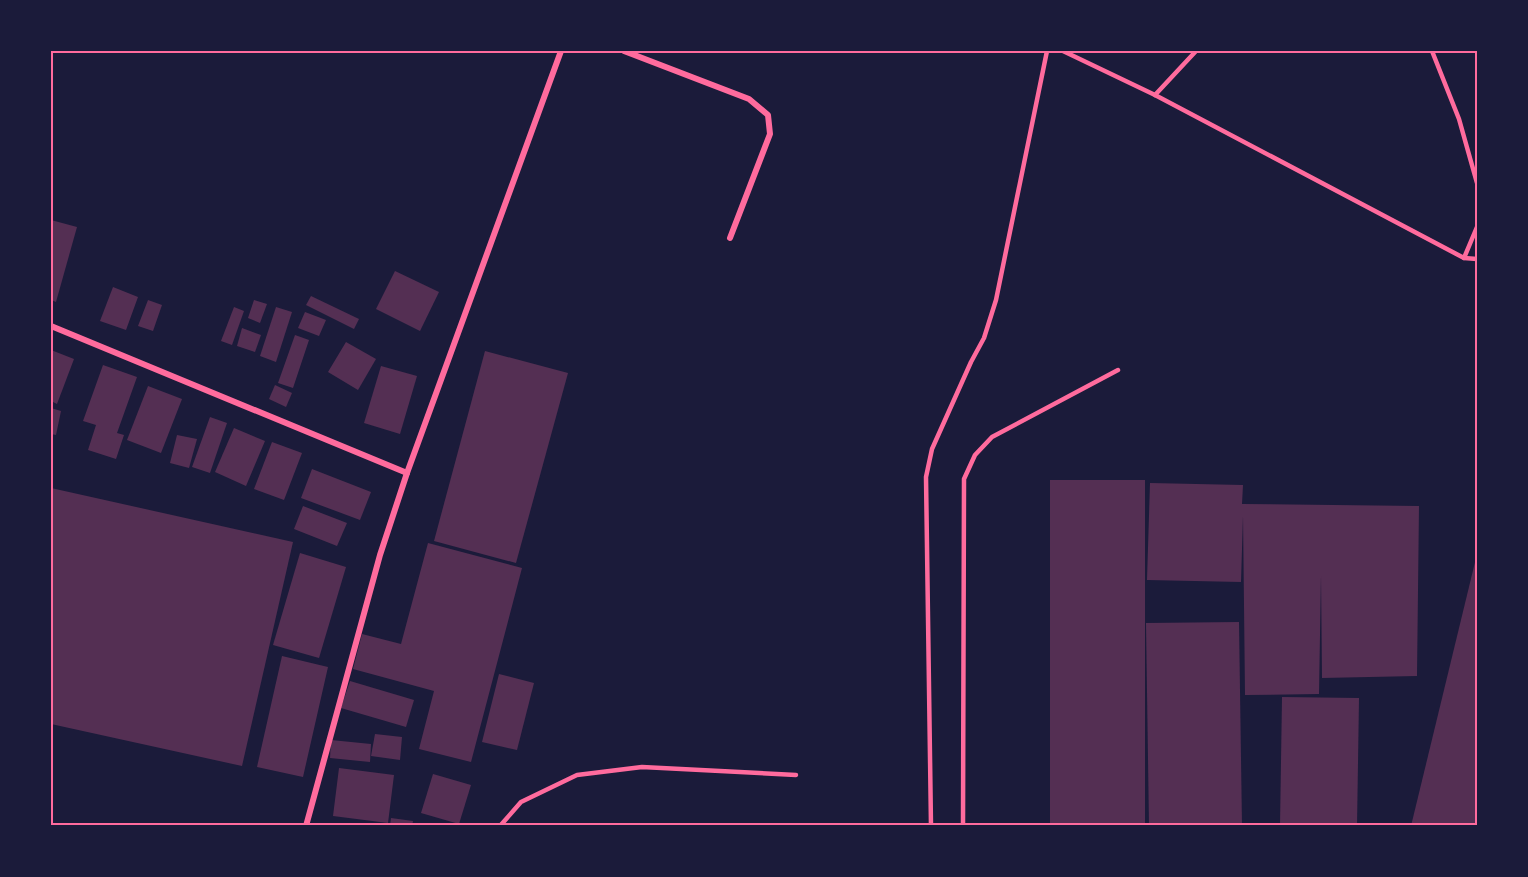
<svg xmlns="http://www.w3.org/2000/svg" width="1528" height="877" font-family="'Work Sans',sans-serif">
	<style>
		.building { fill: #542f53 }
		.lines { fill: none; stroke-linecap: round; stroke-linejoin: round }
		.service { stroke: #ff6b9d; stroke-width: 4.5 }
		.minor { stroke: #ff6b9d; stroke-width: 6 }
		.neatline { fill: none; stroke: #ff6b9d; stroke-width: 2 }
	</style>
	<rect width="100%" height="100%" fill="#1b1b3a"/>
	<g class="building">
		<polygon points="51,220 77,227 56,302 51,300"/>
		<polygon points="395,271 439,292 420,331 376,309"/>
		<polygon points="113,287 138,297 126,330 100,321"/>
		<polygon points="311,296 359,319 354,329 306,305"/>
		<polygon points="148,300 162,305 153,331 138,326"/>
		<polygon points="254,300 267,304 260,323 248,318"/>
		<polygon points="234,307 244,311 232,345 221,341"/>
		<polygon points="276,307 292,312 276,362 260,356"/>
		<polygon points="305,312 326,320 319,336 298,328"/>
		<polygon points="242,328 261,335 255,352 237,346"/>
		<polygon points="295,335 309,340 293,388 278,383"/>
		<polygon points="346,342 376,359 358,390 328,372"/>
		<polygon points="51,350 74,359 57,404 51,401"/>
		<polygon points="485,351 568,373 516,563 434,541"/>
		<polygon points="103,365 137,377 117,433 124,435 116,459 88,450 96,425 83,421"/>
		<polygon points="381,366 417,376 400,434 364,423"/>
		<polygon points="275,385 292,393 286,407 269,399"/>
		<polygon points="148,386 182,399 161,453 127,440"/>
		<polygon points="51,408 61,411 56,435 51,434"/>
		<polygon points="210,417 227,423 210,473 192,467"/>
		<polygon points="234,428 265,441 246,486 215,472"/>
		<polygon points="177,435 197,439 189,468 170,463"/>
		<polygon points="272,442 302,453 284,500 254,489"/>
		<polygon points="312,469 371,492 360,520 301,498"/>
		<rect x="1050" y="480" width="95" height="346"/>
		<polygon points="1150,483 1243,485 1242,504 1419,506 1417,676 1322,678 1321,576 1319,694 1245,695 1243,516 1241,582 1147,580"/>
		<polygon points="51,488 293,542 242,766 51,724"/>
		<polygon points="303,506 347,523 337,546 294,529"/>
		<polygon points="428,543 522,568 471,762 419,749 434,691 353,669 362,634 401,644"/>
		<polygon points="300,553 346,567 319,658 273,645"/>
		<polygon points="1476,558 1477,826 1411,826"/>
		<polygon points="1239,622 1242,826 1149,826 1146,623"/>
		<polygon points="282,656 328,667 303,777 257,767"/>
		<polygon points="499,674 534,683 517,750 482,742"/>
		<polygon points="350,681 414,700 406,727 341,708"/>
		<polygon points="1282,697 1359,698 1357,826 1280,826"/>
		<polygon points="375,734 402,737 400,760 371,756"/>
		<polygon points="331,740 371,744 370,762 330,758"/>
		<polygon points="339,768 394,775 388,823 333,816"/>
		<polygon points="433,774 471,785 459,824 421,813"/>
		<polygon points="391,818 413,821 412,826 390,826"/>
	</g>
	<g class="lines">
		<g class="service">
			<polyline points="1063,51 1155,95 1464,258 1477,259"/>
			<polyline points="1432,51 1459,119 1477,183"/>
			<polyline points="1155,95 1196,51"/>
			<polyline points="1464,258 1477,227"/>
			<polyline points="500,826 521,802 577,775 642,767 796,775"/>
			<polyline points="931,826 926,477 932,449 971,362 984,338 996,300 1047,51"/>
			<polyline points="963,826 964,479 975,455 992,437 1118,370"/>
		</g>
		<g class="minor">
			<polyline points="624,51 749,99 768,115 770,134 730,238"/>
			<polyline points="51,326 407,473"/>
			<polyline points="306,826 380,555 407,473 561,51"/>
		</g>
	</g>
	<rect width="1528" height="877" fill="none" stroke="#1b1b3a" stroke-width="105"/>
	<rect x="52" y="52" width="1424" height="772" class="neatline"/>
</svg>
